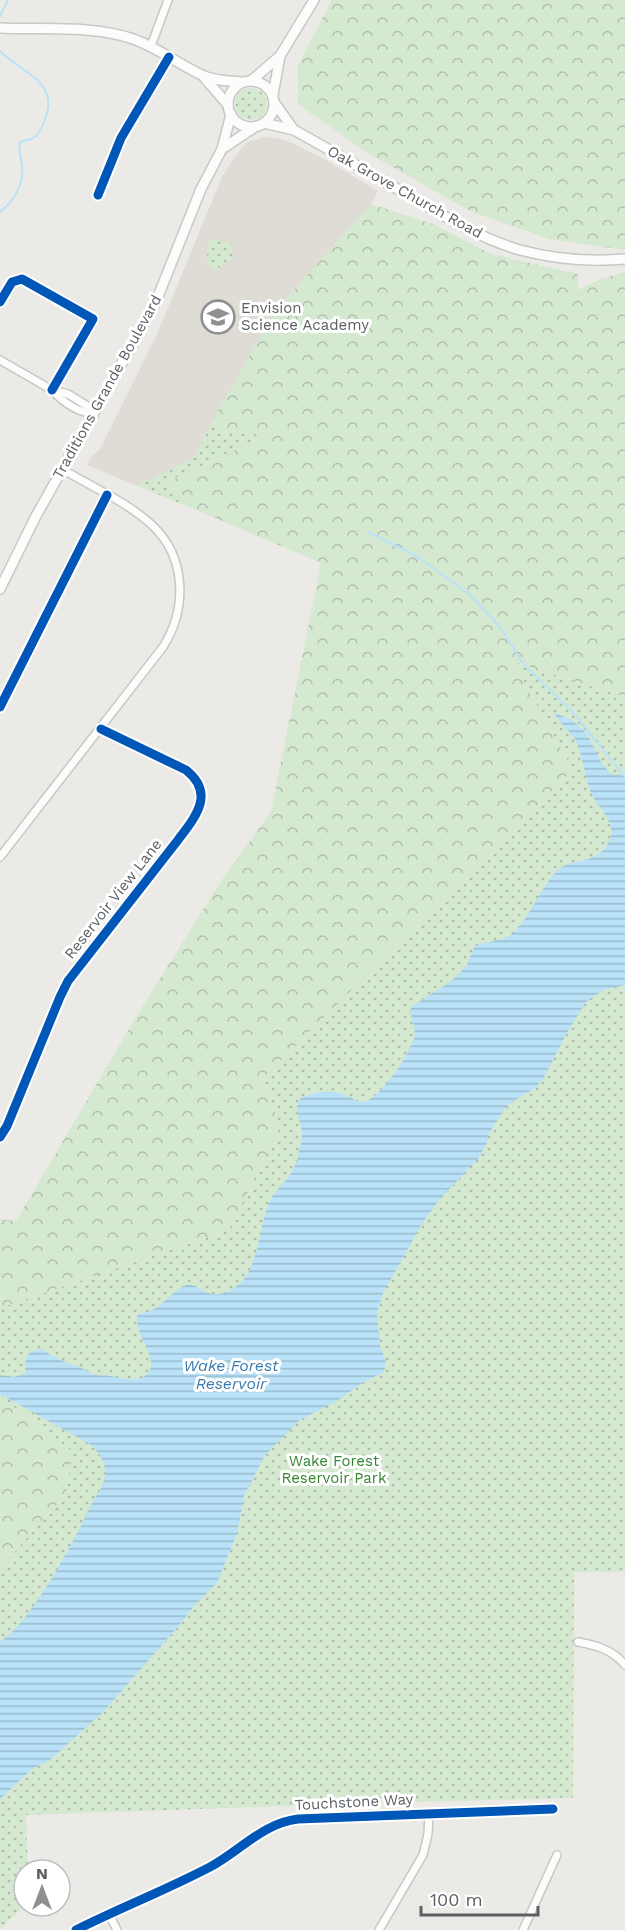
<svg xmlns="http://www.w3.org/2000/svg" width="625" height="1930" font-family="'Work Sans',sans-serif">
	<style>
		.education { fill: #dfdcd5 }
		.grass { fill: url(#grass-dots) }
		.forest { fill: url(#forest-crowns) }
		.water { fill: url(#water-rules) }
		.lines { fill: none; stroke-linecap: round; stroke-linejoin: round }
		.stream { stroke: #b9e2f8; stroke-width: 2 }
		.street-casing { stroke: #c7c7c7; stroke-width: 10 }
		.secondary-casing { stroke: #c8c8c8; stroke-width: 12 }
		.street { stroke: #fcfcfb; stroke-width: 7 }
		.secondary { stroke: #fcfcfb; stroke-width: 9 }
		.cycleway-casing { stroke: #fff; stroke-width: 13 }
		.cycleway { stroke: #0057b8; stroke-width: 9 }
		.labels { text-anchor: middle; stroke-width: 6; stroke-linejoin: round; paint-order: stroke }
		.street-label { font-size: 15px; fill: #5b6064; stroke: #fff }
		.poi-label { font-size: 15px; fill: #5b6064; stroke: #fff; text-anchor: start }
		.park-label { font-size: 15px; fill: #348631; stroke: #fff }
		.water-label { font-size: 16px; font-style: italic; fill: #397aad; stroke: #fff }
	</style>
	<defs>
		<pattern id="grass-dots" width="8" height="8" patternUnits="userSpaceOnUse" patternTransform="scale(1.5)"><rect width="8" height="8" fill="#d5e8d0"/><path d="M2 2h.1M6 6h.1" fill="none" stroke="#b0bfac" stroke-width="1.8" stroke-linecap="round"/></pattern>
		<pattern id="forest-crowns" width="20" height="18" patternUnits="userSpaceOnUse" patternTransform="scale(1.5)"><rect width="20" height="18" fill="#d5e8d0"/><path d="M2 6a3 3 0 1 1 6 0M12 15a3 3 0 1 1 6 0" fill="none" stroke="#b0bfac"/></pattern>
		<pattern id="water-rules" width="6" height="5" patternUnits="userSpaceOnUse" patternTransform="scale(1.5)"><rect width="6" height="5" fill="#b9e2f8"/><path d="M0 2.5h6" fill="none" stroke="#9bc"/></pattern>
	</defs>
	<rect width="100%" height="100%" fill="#eceae6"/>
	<polygon class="education" points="264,137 282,139 292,143 324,159 378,191 371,204 275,311 193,459 137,486 87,465 91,457 100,449 158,332 222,177 238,152 248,142"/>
	<g class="grass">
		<circle cx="251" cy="104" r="16"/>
		<polygon points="210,239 231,243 233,257 214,271 206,262"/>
		<polygon points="215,416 216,432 269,434 165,483 180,494 189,507 137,486 193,459"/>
		<polygon points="512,661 625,697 625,1572 574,1572 573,1798 376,1803 26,1815 28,1870 24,1870 24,1906 0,1930 0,1568 66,1494 0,1396 0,1308 229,1230 280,1126 262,1079 573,770"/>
	</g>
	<g class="forest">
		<polygon points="332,0 625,0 625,250 549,239 472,212 366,152 298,104 298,65"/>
		<polygon points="371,204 433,224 491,254 578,274 578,290 601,279 625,272 625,697 512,661 573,770 262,1079 280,1126 229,1230 0,1308 0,1219 16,1221 136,1017 221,881 271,812 321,563 189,507 181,494 165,483 268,435 216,432 215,416 275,311"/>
		<polygon points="0,1396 73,1452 66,1494 0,1568"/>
	</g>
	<path class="water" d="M554 713 572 720 587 734 602 764 612 775 625 774V985L603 990 586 1002 568 1031 543 1079 535 1088 507 1105 488 1135 487 1143 478 1159 439 1200 423 1222 383 1293 377 1313 380 1346 386 1362 384 1372 362 1383 337 1401 300 1420 265 1455 244 1496 237 1533 217 1583 194 1606 177 1628 103 1712 50 1760 32 1769 0 1799V1642C30 1623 74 1542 89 1509 94 1498 104 1487 105 1475 106 1464 100 1455 93 1446L0 1394V1375L14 1377 25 1374 26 1358 30 1352 42 1349C55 1359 68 1363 84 1369 88 1371 92 1375 96 1375 101 1376 106 1375 110 1376 124 1378 145 1386 151 1367 155 1354 133 1332 138 1314 160 1312 166 1295 184 1286 198 1279 205 1304 231 1290 259 1276 258 1229 269 1203 277 1186 292 1179 298 1157 299 1150 302 1141 302 1134 302 1120 292 1112 300 1099 312 1092 332 1089 345 1095 351 1097 356 1102 362 1102 378 1103 414 1049 415 1034 415 1025 409 1016 411 1007L453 980 467 965 474 947C485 941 498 942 509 936 525 928 541 885 558 870 570 859 590 864 603 850 625 826 597 810 590 790 584 774 583 757 576 741 572 732 560 725 554 713Z"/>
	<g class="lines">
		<g class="stream">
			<polyline points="0,16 8,0"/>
			<path d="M0 51C19 71 56 80 47 113 45 120 40 134 33 138 30 140 24 140 20 142 18 150 21 157 22 166 24 184 14 201 0 212"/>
			<polyline points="368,532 418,557 469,594 500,627 524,665 571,710 625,777"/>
		</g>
		<defs>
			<g id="street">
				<polyline points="151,46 168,0"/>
				<polyline points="98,195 121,138 169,57"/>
				<polyline points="0,302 12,282 22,279 93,319 52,390"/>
				<polyline points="0,360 52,390 68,394 86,405 94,414"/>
				<path d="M53 391C65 404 77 412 94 414"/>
				<polyline points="0,707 107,495"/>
				<path d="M0 857 163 647C187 609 187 558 152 525 127 502 92 487 62 469"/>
				<path d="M0 1137 7 1126 60 997 68 981 178 840C195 817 216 794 186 770L101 729"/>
				<path d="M578 1642C596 1645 613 1650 625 1665"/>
				<polyline points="109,1914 117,1930"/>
				<path d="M76 1930C120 1908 166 1890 210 1867 240 1851 263 1823 298 1819L553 1809"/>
				<polyline points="379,1930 423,1855 428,1834 429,1814"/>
				<polyline points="523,1930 557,1855"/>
			</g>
			<g id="secondary">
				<path d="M0 28C41 30 94 25 133 39 157 47 178 64 202 75 214 81 229 81 242 82"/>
				<polyline points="203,76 228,105"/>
				<polyline points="252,80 280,56 314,0"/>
				<circle cx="251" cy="104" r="23"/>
				<polyline points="273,95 280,56"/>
				<polyline points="274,102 294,130"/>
				<path d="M264 123 294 130C334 152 373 175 413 198 447 218 482 239 520 250 554 259 590 262 625 259"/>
				<polyline points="222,149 255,127"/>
				<polyline points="0,589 36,516 155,304 201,189 222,149 231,114"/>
			</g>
		</defs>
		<use href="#street" class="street-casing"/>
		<use href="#secondary" class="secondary-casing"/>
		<use href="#street" class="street"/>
		<use href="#secondary" class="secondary"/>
		<defs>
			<g id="cycleway">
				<polyline points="98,195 121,138 169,57"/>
				<polyline points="0,302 12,282 22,279 93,319 52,390"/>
				<polyline points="0,707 107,495"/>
				<path d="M0 1137 7 1126 60 997 68 981 178 840C195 817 216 794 186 770L101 729"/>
				<path d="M76 1930C120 1908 166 1890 210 1867 240 1851 263 1823 298 1819L553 1809"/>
			</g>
		</defs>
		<use href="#cycleway" class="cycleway-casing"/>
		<use href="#cycleway" class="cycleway"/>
	</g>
	<defs>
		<symbol id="school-ring" viewBox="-11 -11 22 22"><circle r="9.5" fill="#fff" stroke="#8e9092" stroke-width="1.5"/><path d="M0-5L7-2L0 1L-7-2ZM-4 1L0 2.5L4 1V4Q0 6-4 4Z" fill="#8e9092"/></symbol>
	</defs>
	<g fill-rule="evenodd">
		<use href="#school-ring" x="199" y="298" width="38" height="38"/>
	</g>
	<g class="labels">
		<g class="street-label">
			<text transform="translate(405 192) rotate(29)" y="5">Oak Grove Church Road</text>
			<text transform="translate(107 387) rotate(-61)" y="5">Traditions Grande Boulevard</text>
			<text transform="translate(113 899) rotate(-52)" y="5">Reservoir View Lane</text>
			<text transform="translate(354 1802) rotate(-3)" y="5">Touchstone Way</text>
		</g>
		<g class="poi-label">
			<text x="241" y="313">Envision<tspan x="241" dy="17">Science Academy</tspan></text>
		</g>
		<g class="park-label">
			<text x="334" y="1466">Wake Forest<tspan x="334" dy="17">Reservoir Park</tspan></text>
		</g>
		<g class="water-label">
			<text x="231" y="1371">Wake Forest<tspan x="231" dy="18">Reservoir</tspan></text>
		</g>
	</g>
	<g transform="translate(42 1888)"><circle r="28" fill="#ffffff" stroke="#bdbfc1" stroke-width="1.5"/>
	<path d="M0-4.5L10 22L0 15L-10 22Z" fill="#8e9092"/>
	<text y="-9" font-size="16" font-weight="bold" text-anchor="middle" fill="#5b6064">N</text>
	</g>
	<path d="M421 1906v9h117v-9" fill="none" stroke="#5b6064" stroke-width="3"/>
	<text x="430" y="1906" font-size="18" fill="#5b6064" stroke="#ffffff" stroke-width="4.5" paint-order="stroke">100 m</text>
</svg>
